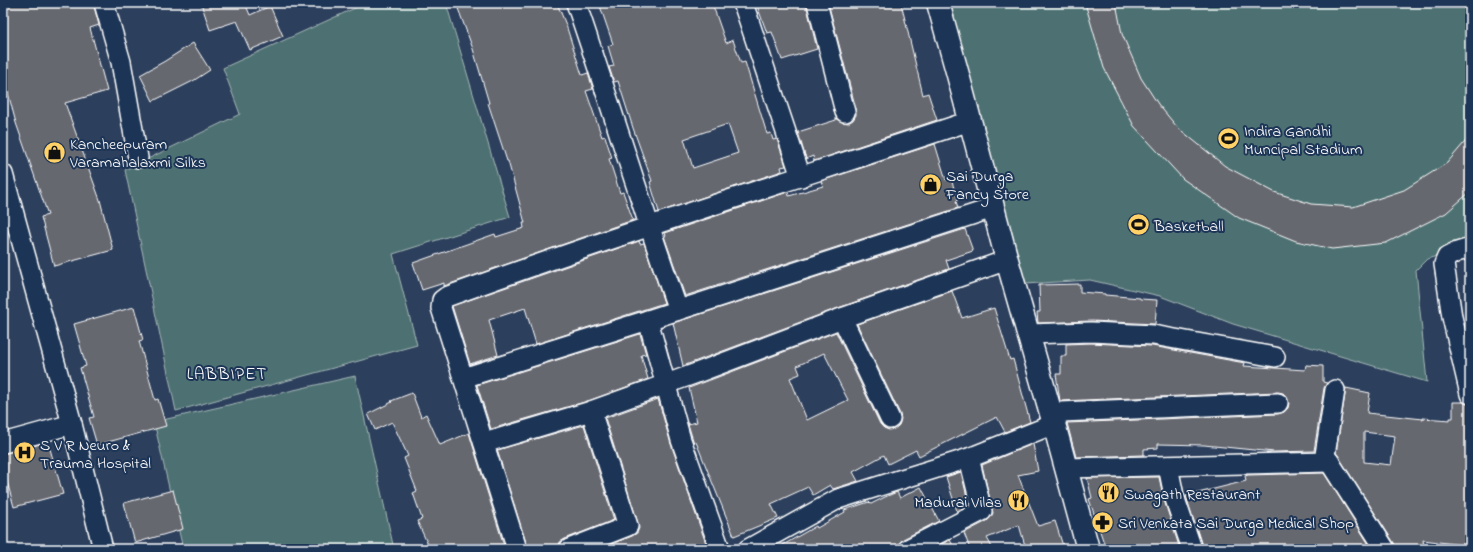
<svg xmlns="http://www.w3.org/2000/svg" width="1473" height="552" font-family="'Indie Flower',sans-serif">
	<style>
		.green { fill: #4d7172; stroke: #a6b8b8 }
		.building { fill: #666770; stroke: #fff; fill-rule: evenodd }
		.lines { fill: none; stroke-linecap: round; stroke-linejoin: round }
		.minor-casing { stroke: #fff; stroke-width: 22 }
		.tertiary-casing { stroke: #fff; stroke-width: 25 }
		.minor { stroke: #1d3557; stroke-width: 19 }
		.tertiary { stroke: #1d3557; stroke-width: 22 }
		.labels { text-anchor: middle; stroke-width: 4; stroke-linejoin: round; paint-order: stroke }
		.poi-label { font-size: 16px; fill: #fff; stroke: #1d3557; text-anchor: start }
		.neighbourhood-label { font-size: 17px; letter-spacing: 1px; fill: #fff; stroke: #1d3557 }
	</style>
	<rect width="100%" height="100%" fill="#2c3f5c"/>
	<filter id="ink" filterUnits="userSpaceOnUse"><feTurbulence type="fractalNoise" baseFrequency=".025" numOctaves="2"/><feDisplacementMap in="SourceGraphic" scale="8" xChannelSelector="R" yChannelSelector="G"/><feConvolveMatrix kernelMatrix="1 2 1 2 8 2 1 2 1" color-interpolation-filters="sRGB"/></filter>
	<g filter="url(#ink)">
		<g class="green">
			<polygon points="366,3 446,3 510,217 393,254 417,345 176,411 125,170 240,114 223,68"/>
			<polygon points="947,3 1470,3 1470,246 1427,259 1416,270 1427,382 1233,324 1160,296 1090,280 1025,284"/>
			<polygon points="355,376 394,549 183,549 154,422"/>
		</g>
		<g class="building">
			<polygon points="3,3 93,3 99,25 90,28 107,91 65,103 100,200 113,250 54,266 41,217 48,215 16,123 3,74"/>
			<polygon points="201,3 245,3 250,15 270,6 283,36 250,50 237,21 210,30"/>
			<polygon points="456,3 557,3 566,25 582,75 588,73 593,89 586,91 602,137 605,136 612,158 609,159 620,193 623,192 633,220 444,286 444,283 422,290 413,263 495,234 496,237 524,228 523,223 525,223 508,161 507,161 488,103 489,103 473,49"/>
			<path d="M599 3H712L726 43 733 40 741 63 745 62 767 134 771 133 773 140 777 139 786 166 781 167 782 171 659 212 650 182 652 181 633 128 618 81 614 82 609 67 614 66 608 46 613 44ZM728 124 738 153 693 168 684 139Z"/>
			<polygon points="756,3 806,3 817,49 782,60 772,32 767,33"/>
			<polygon points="828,3 901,3 923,95 928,93 937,120 814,161 813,156 806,159 798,132 836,120 836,118 842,122 848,123 853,120 856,115 856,109"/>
			<polygon points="1085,3 1116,3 1122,34 1141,78 1158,104 1177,127 1225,166 1274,192 1311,204 1353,207 1404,190 1447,163 1470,136 1470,192 1446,213 1386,243 1332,249 1296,241 1239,218 1183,179 1134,126 1104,68"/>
			<polygon points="193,43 210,70 193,81 153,101 140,75 165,61"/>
			<polygon points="935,144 946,180 951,179 958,200 956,201 958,208 685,296 664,236 666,236 665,233 788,192 789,196 823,186 821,181"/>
			<polygon points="965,229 973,251 946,260 949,269 838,308 683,366 673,323"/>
			<polygon points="639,241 640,244 644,243 664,303 536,344 525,308 489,320 498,355 470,364 452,306"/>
			<polygon points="1080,284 1080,292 1105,294 1105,295 1140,298 1140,299 1157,300 1155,324 1092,321 1038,323 1037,312 1040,312 1039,285"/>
			<path d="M952 291 962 318 994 308 1010 360 1013 359 1030 422 1005 432 997 417 919 456 916 450 888 464 884 455 853 472 858 481 833 489 830 485 813 495 808 487 771 504 778 518 734 536 696 442 694 443 692 437 688 424 697 422 689 388 836 332 880 424 884 428 889 430 894 429 899 425 901 419 900 414 857 324ZM824 353 848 400 807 420 790 378 800 374 797 366Z"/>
			<polygon points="134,307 143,340 139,341 155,400 158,399 166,426 97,445 89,418 94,417 80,368 86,366 74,324"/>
			<polygon points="640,334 646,354 641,355 648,379 588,401 491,429 477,385"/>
			<polygon points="1091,343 1152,346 1245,363 1244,366 1305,370 1306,365 1323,366 1323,382 1327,383 1324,388 1314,451 1274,452 1204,445 1158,444 1158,448 1144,449 1144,455 1076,457 1067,423 1278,414 1284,412 1288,408 1289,403 1287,397 1283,393 1278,392 1060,401 1056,374 1061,374 1061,356 1066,356 1066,344"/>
			<path d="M1346 388 1370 393 1367 413 1423 419V418L1450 420V418H1453V402H1463L1470 405V546L1423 540 1424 547 1396 549 1394 543 1336 453ZM1364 432 1395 436 1391 465 1364 462Z"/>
			<polygon points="412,393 421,417 426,414 440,445 469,433 505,549 430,549 417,521 422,519 413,493 417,491 404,458 408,456 392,422 375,430 368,414 392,402 391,401"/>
			<polygon points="658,399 671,444 708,549 599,549 632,536 637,533 639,528 638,523 605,418"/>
			<polygon points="584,425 614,520 565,539 560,542 558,549 528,549 497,450"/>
			<polygon points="48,442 63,494 14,507 3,467 3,454"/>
			<polygon points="1033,444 1038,471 1018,475 1038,526 1055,521 1063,546 1053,549 1026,549 1019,525 987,538 993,549 970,549 964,533 987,521 991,517 993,513 982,465"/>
			<polygon points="961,472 969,505 957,511 946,477"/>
			<polygon points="1324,473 1372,549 1203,549 1186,496 1246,481 1245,476 1248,475"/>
			<polygon points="1159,477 1164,500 1180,549 1106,549 1089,499 1092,498 1087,478"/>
			<polygon points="921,487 939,521 903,539 899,543 897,549 776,549 816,526 817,528 845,512 844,510 869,502 871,504 885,497 897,492 900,498"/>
			<polygon points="173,490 183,529 135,543 124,503"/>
			<polygon points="950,540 955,549 932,549"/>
		</g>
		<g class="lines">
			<defs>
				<g id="minor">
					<polyline points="104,3 121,62 138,158"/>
					<path d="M576 3C611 105 642 208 678 310"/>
					<polyline points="743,3 801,177"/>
					<polyline points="817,3 845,112"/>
					<polyline points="3,174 72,424 103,549"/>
					<polyline points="1470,248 1457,252 1447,257 1444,264 1452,317 1470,394"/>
					<polyline points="842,318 890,419"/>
					<polyline points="648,320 681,440 720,549"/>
					<polyline points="1028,334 1091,332 1153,335 1275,357"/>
					<polyline points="463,378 648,320 993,208"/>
					<polyline points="1335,390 1325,455 1385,549"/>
					<polyline points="3,443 72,424"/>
					<polyline points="484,443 591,411 694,374 842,318 1007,260"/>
					<polyline points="1168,466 1174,496 1192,549"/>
					<polyline points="1065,468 1330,462"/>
					<path d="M517 549 441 308 442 300 446 297C619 234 795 179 970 121"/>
					<polyline points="569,549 628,526 591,411"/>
					<polyline points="748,549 838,499 969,458 1054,424 1061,412 1278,403"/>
					<polyline points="908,549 982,511 969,458"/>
				</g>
				<polyline id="tertiary" points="938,3 958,75 1007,260 1054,424 1088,549"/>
			</defs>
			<use href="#minor" class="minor-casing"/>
			<use href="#tertiary" class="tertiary-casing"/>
			<use href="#minor" class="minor"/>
			<use href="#tertiary" class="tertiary"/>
		</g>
	</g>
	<defs>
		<symbol id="stadium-disc" viewBox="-11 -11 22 22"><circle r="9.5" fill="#ffd166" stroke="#1d3557"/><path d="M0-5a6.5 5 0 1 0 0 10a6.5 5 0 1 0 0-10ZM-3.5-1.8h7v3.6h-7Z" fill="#111"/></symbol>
		<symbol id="shop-disc" viewBox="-11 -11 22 22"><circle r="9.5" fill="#ffd166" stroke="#1d3557"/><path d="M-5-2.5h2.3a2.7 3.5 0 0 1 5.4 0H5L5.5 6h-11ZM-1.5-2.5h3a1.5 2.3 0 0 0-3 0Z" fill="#111"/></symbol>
		<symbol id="hospital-disc" viewBox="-11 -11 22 22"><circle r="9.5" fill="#ffd166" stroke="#1d3557"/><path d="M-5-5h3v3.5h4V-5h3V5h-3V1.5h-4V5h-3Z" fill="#111"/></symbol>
		<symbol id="restaurant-disc" viewBox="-11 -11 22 22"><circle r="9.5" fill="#ffd166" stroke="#1d3557"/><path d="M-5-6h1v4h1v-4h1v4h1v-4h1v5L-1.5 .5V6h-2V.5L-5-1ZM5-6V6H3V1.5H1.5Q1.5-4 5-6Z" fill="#111"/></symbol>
		<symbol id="pharmacy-disc" viewBox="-11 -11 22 22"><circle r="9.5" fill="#ffd166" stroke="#1d3557"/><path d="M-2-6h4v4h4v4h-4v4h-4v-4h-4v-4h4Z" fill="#111"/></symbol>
	</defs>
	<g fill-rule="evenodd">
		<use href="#stadium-disc" x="1216" y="126" width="25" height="25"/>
		<use href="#shop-disc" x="42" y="140" width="25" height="25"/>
		<use href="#shop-disc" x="918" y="172" width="25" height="25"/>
		<use href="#stadium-disc" x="1126" y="212" width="25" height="25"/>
		<use href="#hospital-disc" x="12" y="440" width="25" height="25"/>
		<use href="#restaurant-disc" x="1096" y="480" width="25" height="25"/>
		<use href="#restaurant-disc" x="1006" y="488" width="25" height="25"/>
		<use href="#pharmacy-disc" x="1090" y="510" width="25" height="25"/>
	</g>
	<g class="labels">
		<g class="poi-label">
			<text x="1244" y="136">Indira Gandhi<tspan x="1244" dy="18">Muncipal Stadium</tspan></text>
			<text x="70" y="149">Kancheepuram<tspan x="70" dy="18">Varamahalaxmi Silks</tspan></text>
			<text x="946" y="181">Sai Durga<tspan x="946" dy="18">Fancy Store</tspan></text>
			<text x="1154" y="231">Basketball</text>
			<text x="40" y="450">S V R Neuro &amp;<tspan x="40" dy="18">Trauma Hospital</tspan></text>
			<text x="1124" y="499">Swagath Restaurant</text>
			<text x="1002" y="507" text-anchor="end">Madurai Vilas</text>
			<text x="1118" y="528">Sri Venkata Sai Durga Medical Shop</text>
		</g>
		<g class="neighbourhood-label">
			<text x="227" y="379">LABBIPET</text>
		</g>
	</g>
	<rect width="1473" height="552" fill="none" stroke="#1d3557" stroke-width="16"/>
	<rect x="8" y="8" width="1457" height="536" fill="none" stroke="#fff" stroke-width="1.5" filter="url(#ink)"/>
</svg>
